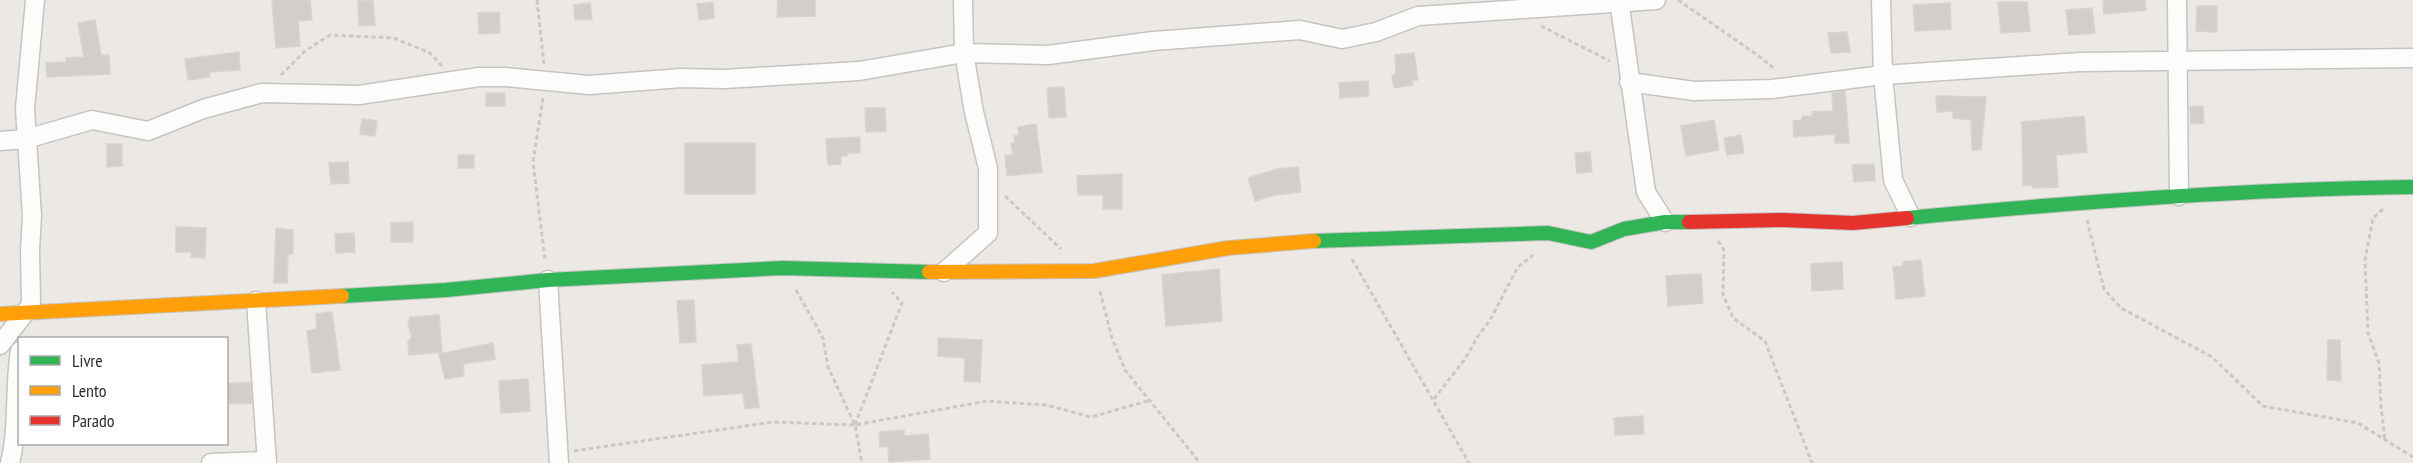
<svg xmlns="http://www.w3.org/2000/svg" width="2413" height="463" font-family="'PT Sans Narrow',sans-serif">
	<style>
		.building { fill: #d1cecb; stroke: #d7d4d0; stroke-width: 1.5 }
		.lines { fill: none; stroke-linecap: round; stroke-linejoin: round }
		.street-casing { stroke: #c5c4c5; stroke-width: 21 }
		.fast-casing { stroke: #c5c4c5; stroke-width: 16 }
		.slow-casing { stroke: #c5c4c5; stroke-width: 16 }
		.jam-casing { stroke: #c5c4c5; stroke-width: 16 }
		.path { stroke: #c9c9c8; stroke-width: 3; stroke-dasharray: 4.5 3; stroke-linecap: butt }
		.street { stroke: #fcfcfb; stroke-width: 18 }
		.fast { stroke: #30b455; stroke-width: 14 }
		.slow { stroke: #ff9f0a; stroke-width: 14 }
		.jam { stroke: #e5322d; stroke-width: 14 }
	</style>
	<rect width="100%" height="100%" fill="#ece8e4"/>
	<g class="building">
		<polygon points="272,0 310,0 312,20 298,21 300,46 276,48"/>
		<polygon points="373,0 375,25 359,26 358,1"/>
		<polygon points="778,0 815,0 815,16 777,17"/>
		<polygon points="2103,0 2145,0 2146,10 2104,14"/>
		<polygon points="713,2 714,18 699,20 697,4"/>
		<polygon points="1998,2 2027,2 2030,31 2001,33"/>
		<polygon points="590,3 592,19 575,20 574,5"/>
		<polygon points="1950,3 1951,29 1915,31 1913,5"/>
		<polygon points="2197,6 2217,6 2217,32 2196,31"/>
		<polygon points="2092,8 2095,33 2069,35 2066,10"/>
		<polygon points="499,12 500,33 479,34 478,13"/>
		<polygon points="95,20 101,55 109,55 110,74 47,77 46,63 66,62 66,58 84,57 78,23"/>
		<polygon points="1847,32 1850,52 1831,53 1828,33"/>
		<polygon points="239,52 240,70 209,72 210,77 188,80 185,59"/>
		<polygon points="1414,53 1418,80 1412,80 1413,85 1394,88 1392,76 1396,73 1395,55"/>
		<polygon points="1368,81 1369,96 1340,98 1339,83"/>
		<polygon points="1064,87 1066,117 1049,118 1047,88"/>
		<polygon points="1845,91 1849,143 1835,143 1835,134 1794,137 1793,121 1801,120 1803,116 1812,116 1812,112 1833,111 1832,93"/>
		<rect x="486" y="93" width="19" height="13"/>
		<polygon points="1936,96 1986,97 1981,150 1972,150 1971,120 1953,118 1953,111 1937,112"/>
		<polygon points="2203,106 2204,123 2191,124 2190,107"/>
		<polygon points="865,108 885,108 886,131 866,132"/>
		<polygon points="2084,116 2087,152 2056,155 2058,187 2033,188 2033,185 2023,186 2022,122"/>
		<polygon points="362,119 377,121 375,136 360,134"/>
		<polygon points="1714,120 1719,150 1686,156 1681,126"/>
		<polygon points="1036,124 1042,172 1007,176 1005,156 1013,155 1011,144 1015,143 1014,136 1019,135 1018,127"/>
		<polygon points="1741,135 1744,153 1727,155 1724,138"/>
		<polygon points="860,137 860,153 847,153 847,156 841,156 841,164 828,165 826,139"/>
		<rect x="685" y="143" width="70" height="51"/>
		<polygon points="107,144 122,144 122,166 107,167"/>
		<polygon points="1590,152 1592,172 1577,173 1575,153"/>
		<rect x="458" y="155" width="16" height="13"/>
		<polygon points="348,162 349,183 331,184 329,163"/>
		<polygon points="1874,164 1875,180 1854,182 1852,165"/>
		<polygon points="1298,167 1301,192 1275,195 1255,201 1248,178 1277,169"/>
		<polygon points="1122,174 1122,209 1103,209 1103,195 1078,195 1077,176"/>
		<polygon points="413,222 413,242 391,242 391,223"/>
		<polygon points="176,227 206,228 205,258 191,257 192,252 176,252"/>
		<polygon points="276,228 293,230 293,254 288,254 287,283 274,283"/>
		<polygon points="354,233 355,252 336,253 335,234"/>
		<polygon points="1921,260 1925,296 1896,299 1893,267 1903,266 1903,262"/>
		<polygon points="1842,262 1843,289 1812,291 1811,264"/>
		<polygon points="1219,269 1222,321 1166,326 1162,275"/>
		<polygon points="1701,274 1703,303 1668,306 1666,276"/>
		<polygon points="694,300 696,342 680,343 677,301"/>
		<polygon points="332,312 340,370 312,373 307,331 317,329 316,314"/>
		<polygon points="439,315 442,352 409,355 408,342 412,336 408,325 410,317"/>
		<polygon points="938,338 982,340 980,382 964,381 965,358 938,356"/>
		<polygon points="2328,340 2340,340 2341,381 2327,380"/>
		<polygon points="493,343 495,359 463,364 464,376 445,379 439,354"/>
		<polygon points="751,344 759,407 745,409 743,393 704,396 702,365 739,362 737,345"/>
		<polygon points="528,379 530,411 501,413 499,381"/>
		<polygon points="250,382 252,403 226,404 226,384"/>
		<polygon points="1643,416 1644,434 1615,435 1614,418"/>
		<polygon points="904,430 904,436 928,434 930,459 889,462 888,446 880,447 879,432"/>
	</g>
	<g class="lines">
		<defs>
			<g id="street">
				<polyline points="1619,0 1646,192 1665,222"/>
				<polyline points="1881,0 1883,75 1893,180 1911,217"/>
				<polyline points="2177,0 2179,196"/>
				<polyline points="1629,82 1694,91 1772,89 1883,75 2080,62 2413,58"/>
				<polyline points="0,141 26,139 92,120 148,131 203,109 262,93 359,95 479,77 505,77 589,85 682,78 724,79 859,71 964,53 1048,55 1153,41 1300,30 1342,39 1376,32 1418,16 1656,0"/>
				<polyline points="944,272 988,233 988,168 974,112 964,53 963,0"/>
				<polyline points="548,280 559,463"/>
				<polyline points="256,301 267,463"/>
				<polyline points="0,345 31,305 30,249 32,216 25,109 35,0"/>
				<path d="M10 463C19 426 14 388 20 351"/>
				<polyline points="211,463 266,461"/>
			</g>
			<g id="fast">
				<path d="M1907 218C2075 202 2244 189 2413 187"/>
				<polyline points="1314,241 1548,233 1591,242 1624,229 1665,222 1689,222"/>
				<polyline points="342,296 446,290 548,280 783,268 929,272"/>
			</g>
			<g id="slow">
				<polyline points="929,272 1094,271 1228,248 1314,241"/>
				<polyline points="0,314 342,296"/>
			</g>
			<polyline id="jam" points="1689,222 1783,220 1853,223 1907,218"/>
		</defs>
		<use href="#street" class="street-casing"/>
		<use href="#fast" class="fast-casing"/>
		<use href="#slow" class="slow-casing"/>
		<use href="#jam" class="jam-casing"/>
		<g class="path">
			<polyline points="537,0 544,64"/>
			<polyline points="1678,0 1759,56 1776,70"/>
			<polyline points="1541,26 1610,61"/>
			<polyline points="281,75 305,51 330,35 394,38 430,53 442,66"/>
			<polyline points="543,98 533,162 545,260"/>
			<polyline points="1005,196 1061,249"/>
			<polyline points="2383,209 2373,218 2365,260 2368,333 2379,363 2381,406 2385,440"/>
			<polyline points="2087,220 2104,289 2121,308 2212,357 2263,406 2358,423 2413,457"/>
			<polyline points="1718,241 1724,250 1723,294 1733,318 1765,341 1812,463"/>
			<polyline points="1352,259 1469,463"/>
			<polyline points="796,290 823,338 828,367 855,425 862,463"/>
			<polyline points="1100,291 1112,338 1125,370 1200,463"/>
			<polyline points="1434,399 1465,359 1478,336 1490,320 1518,267 1533,255"/>
			<polyline points="855,425 902,303 892,292"/>
			<polyline points="574,451 773,422 855,425 987,401 1046,405 1091,417 1151,400"/>
		</g>
		<use href="#street" class="street"/>
		<use href="#fast" class="fast"/>
		<use href="#slow" class="slow"/>
		<use href="#jam" class="jam"/>
	</g>
	<rect x="18" y="337" width="210" height="108" fill="#ffffff" stroke="#ababab" stroke-width="1.5"/>
	<rect x="30" y="356" width="30" height="9" fill="#30b455" stroke="#ababab" stroke-width="1.5"/>
	<text x="72" y="367" font-size="18" fill="#2e2e2e">Livre</text>
	<rect x="30" y="386" width="30" height="9" fill="#ff9f0a" stroke="#ababab" stroke-width="1.5"/>
	<text x="72" y="397" font-size="18" fill="#2e2e2e">Lento</text>
	<rect x="30" y="416" width="30" height="9" fill="#e5322d" stroke="#ababab" stroke-width="1.5"/>
	<text x="72" y="427" font-size="18" fill="#2e2e2e">Parado</text>
</svg>
